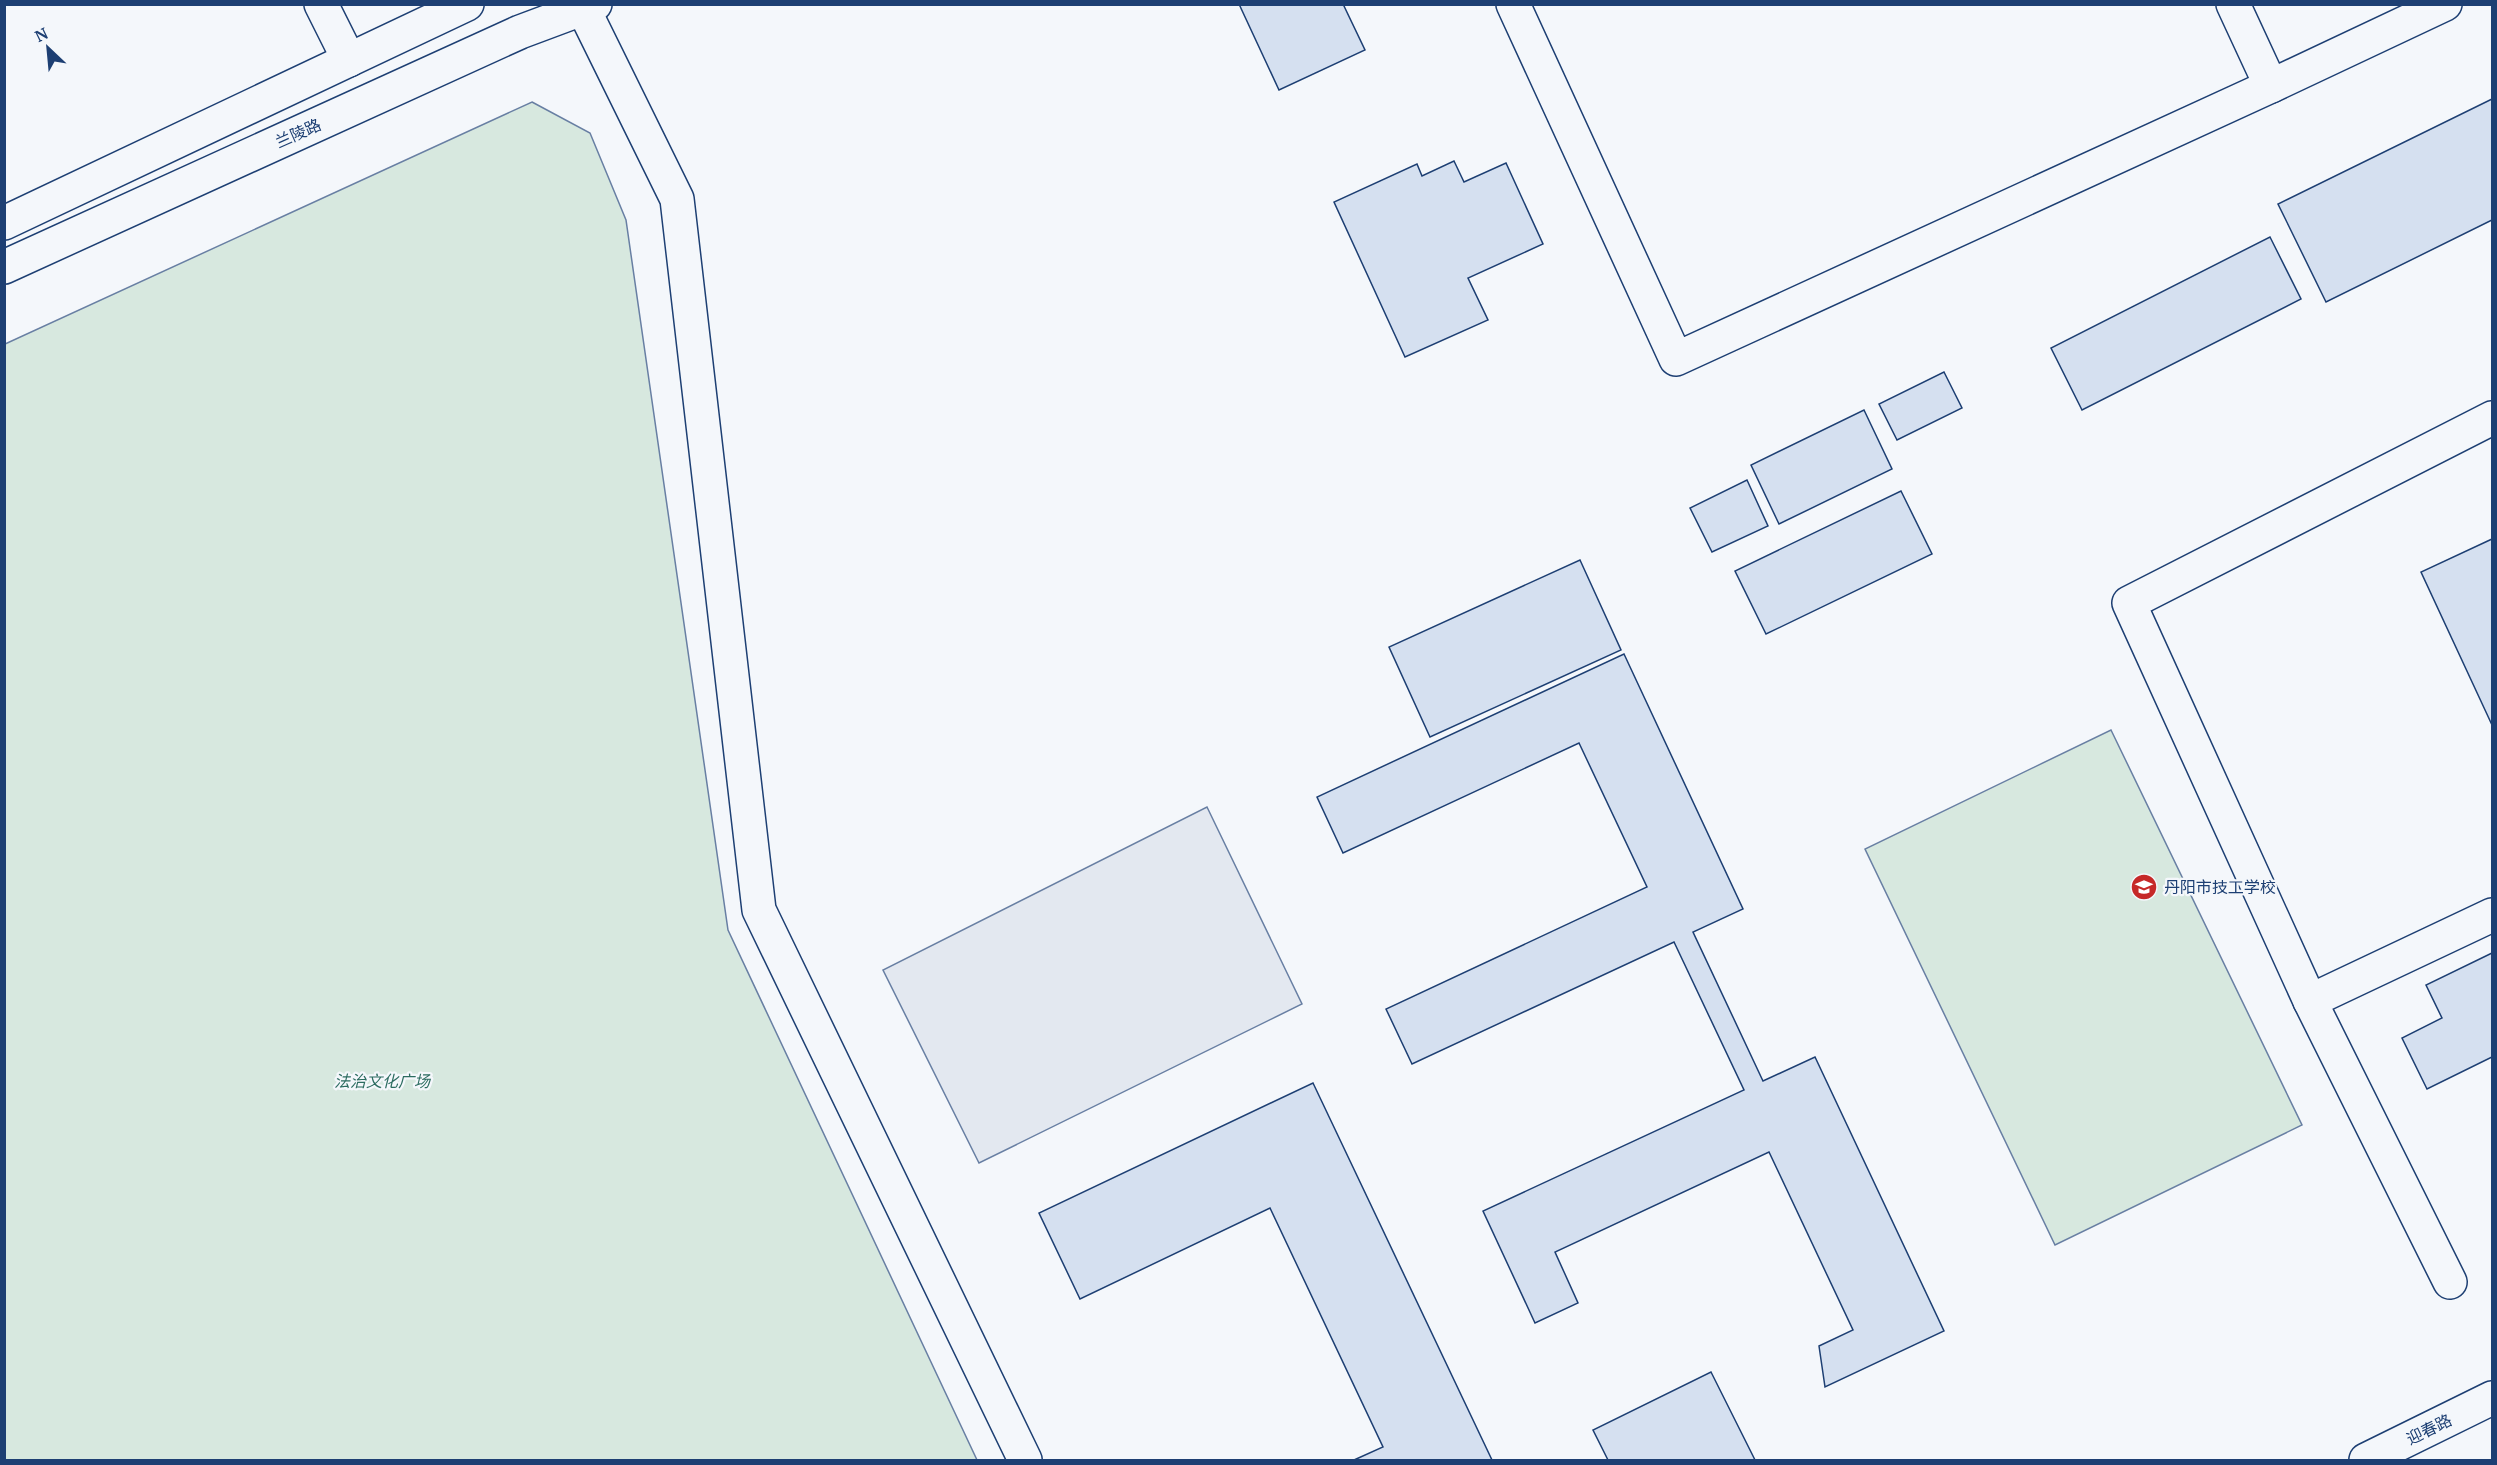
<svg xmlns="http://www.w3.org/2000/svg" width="2497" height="1465" font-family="'PT Serif','Noto Sans SC',serif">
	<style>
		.green { fill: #d7e8df; stroke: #687fa3; stroke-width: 1.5 }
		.parking { fill: #e3e8f0; stroke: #687fa3; stroke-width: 1.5 }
		.building { fill: #d5e0f0; stroke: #1d3f73; stroke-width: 1.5 }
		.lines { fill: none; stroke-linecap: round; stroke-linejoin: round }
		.minor-casing { stroke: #1d3f73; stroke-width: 36 }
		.minor { stroke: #f4f7fb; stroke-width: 33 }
		.labels { text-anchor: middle; stroke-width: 4.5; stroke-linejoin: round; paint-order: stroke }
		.street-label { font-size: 16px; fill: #1d3f73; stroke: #f4f7fb }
		.poi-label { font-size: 16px; fill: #1d3f73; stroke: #f4f7fb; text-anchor: start }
		.park-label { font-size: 16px; font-style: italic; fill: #2c6c60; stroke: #f4f7fb }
	</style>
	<rect width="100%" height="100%" fill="#f4f7fb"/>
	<g class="green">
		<polygon points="532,102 590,133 626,220 728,930 977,1460 5,1460 5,344"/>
		<polygon points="2111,730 2302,1125 2055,1245 1865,849"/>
	</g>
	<polygon class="parking" points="1207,807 1302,1004 979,1163 883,970"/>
	<g class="building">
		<polygon points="1239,4 1347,4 1344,6 1365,50 1279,90"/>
		<polygon points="2492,99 2492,220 2326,302 2278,204"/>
		<polygon points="1454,161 1464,182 1506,163 1543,244 1468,278 1488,320 1405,357 1334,202 1417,164 1422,176"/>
		<polygon points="2270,237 2301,299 2082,410 2051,348"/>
		<polygon points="1944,372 1962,408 1897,440 1879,404"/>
		<polygon points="1864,410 1892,469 1779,524 1751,465"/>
		<polygon points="1747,480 1768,526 1712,552 1690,508"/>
		<polygon points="1901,491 1932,554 1766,634 1735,571"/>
		<polygon points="2492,539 2492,725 2421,572"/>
		<polygon points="1580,560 1621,650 1430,737 1389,647"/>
		<polygon points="1624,654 1743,909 1693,932 1763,1081 1815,1057 1944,1331 1825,1387 1819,1346 1853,1330 1769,1152 1555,1252 1578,1303 1535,1323 1483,1211 1744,1090 1674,942 1412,1064 1386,1009 1647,887 1579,743 1343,853 1317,797"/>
		<polygon points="2492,953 2492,1057 2427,1089 2402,1038 2442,1018 2426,985"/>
		<polygon points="1313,1083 1492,1460 1354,1460 1383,1447 1270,1208 1080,1299 1039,1213"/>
		<polygon points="1711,1372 1755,1460 1608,1460 1593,1430"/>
	</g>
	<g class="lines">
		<defs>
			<g id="minor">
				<polyline points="321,4 349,60"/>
				<polyline points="581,4 677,199 759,910 1025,1460"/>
				<polyline points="1513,4 1676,359 2271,86 2233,4"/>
				<polyline points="2271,86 2445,4"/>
				<polyline points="4,223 467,4"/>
				<polyline points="4,267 520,32 595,4"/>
				<polyline points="2310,1001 2492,915"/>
				<polyline points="2450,1282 2310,1001 2129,603 2492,418"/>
				<polyline points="2366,1460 2492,1398"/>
			</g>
		</defs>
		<use href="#minor" class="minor-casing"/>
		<use href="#minor" class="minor"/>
	</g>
	<defs>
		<symbol id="school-disc" viewBox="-11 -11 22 22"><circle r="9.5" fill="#c62828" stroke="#f4f7fb"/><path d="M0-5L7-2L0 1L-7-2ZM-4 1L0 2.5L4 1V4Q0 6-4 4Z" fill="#fff"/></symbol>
	</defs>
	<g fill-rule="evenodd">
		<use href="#school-disc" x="2129" y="872" width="30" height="30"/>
	</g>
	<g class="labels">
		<g class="street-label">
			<text transform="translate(298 133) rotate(-24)" y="6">兰陵路</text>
			<text transform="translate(2429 1429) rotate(-26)" y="6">迎春路</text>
		</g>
		<g class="poi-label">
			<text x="2164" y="893">丹阳市技工学校</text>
		</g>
		<g class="park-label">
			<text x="382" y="1087">法治文化广场</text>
		</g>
	</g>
	<rect width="2497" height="1465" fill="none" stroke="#1d3f73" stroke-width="12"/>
	<g transform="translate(48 48) rotate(334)" stroke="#f4f7fb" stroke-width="4.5" paint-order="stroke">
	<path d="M0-4.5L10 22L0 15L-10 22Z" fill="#1d3f73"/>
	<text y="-9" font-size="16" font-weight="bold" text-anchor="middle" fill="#1d3f73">N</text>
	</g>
</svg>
